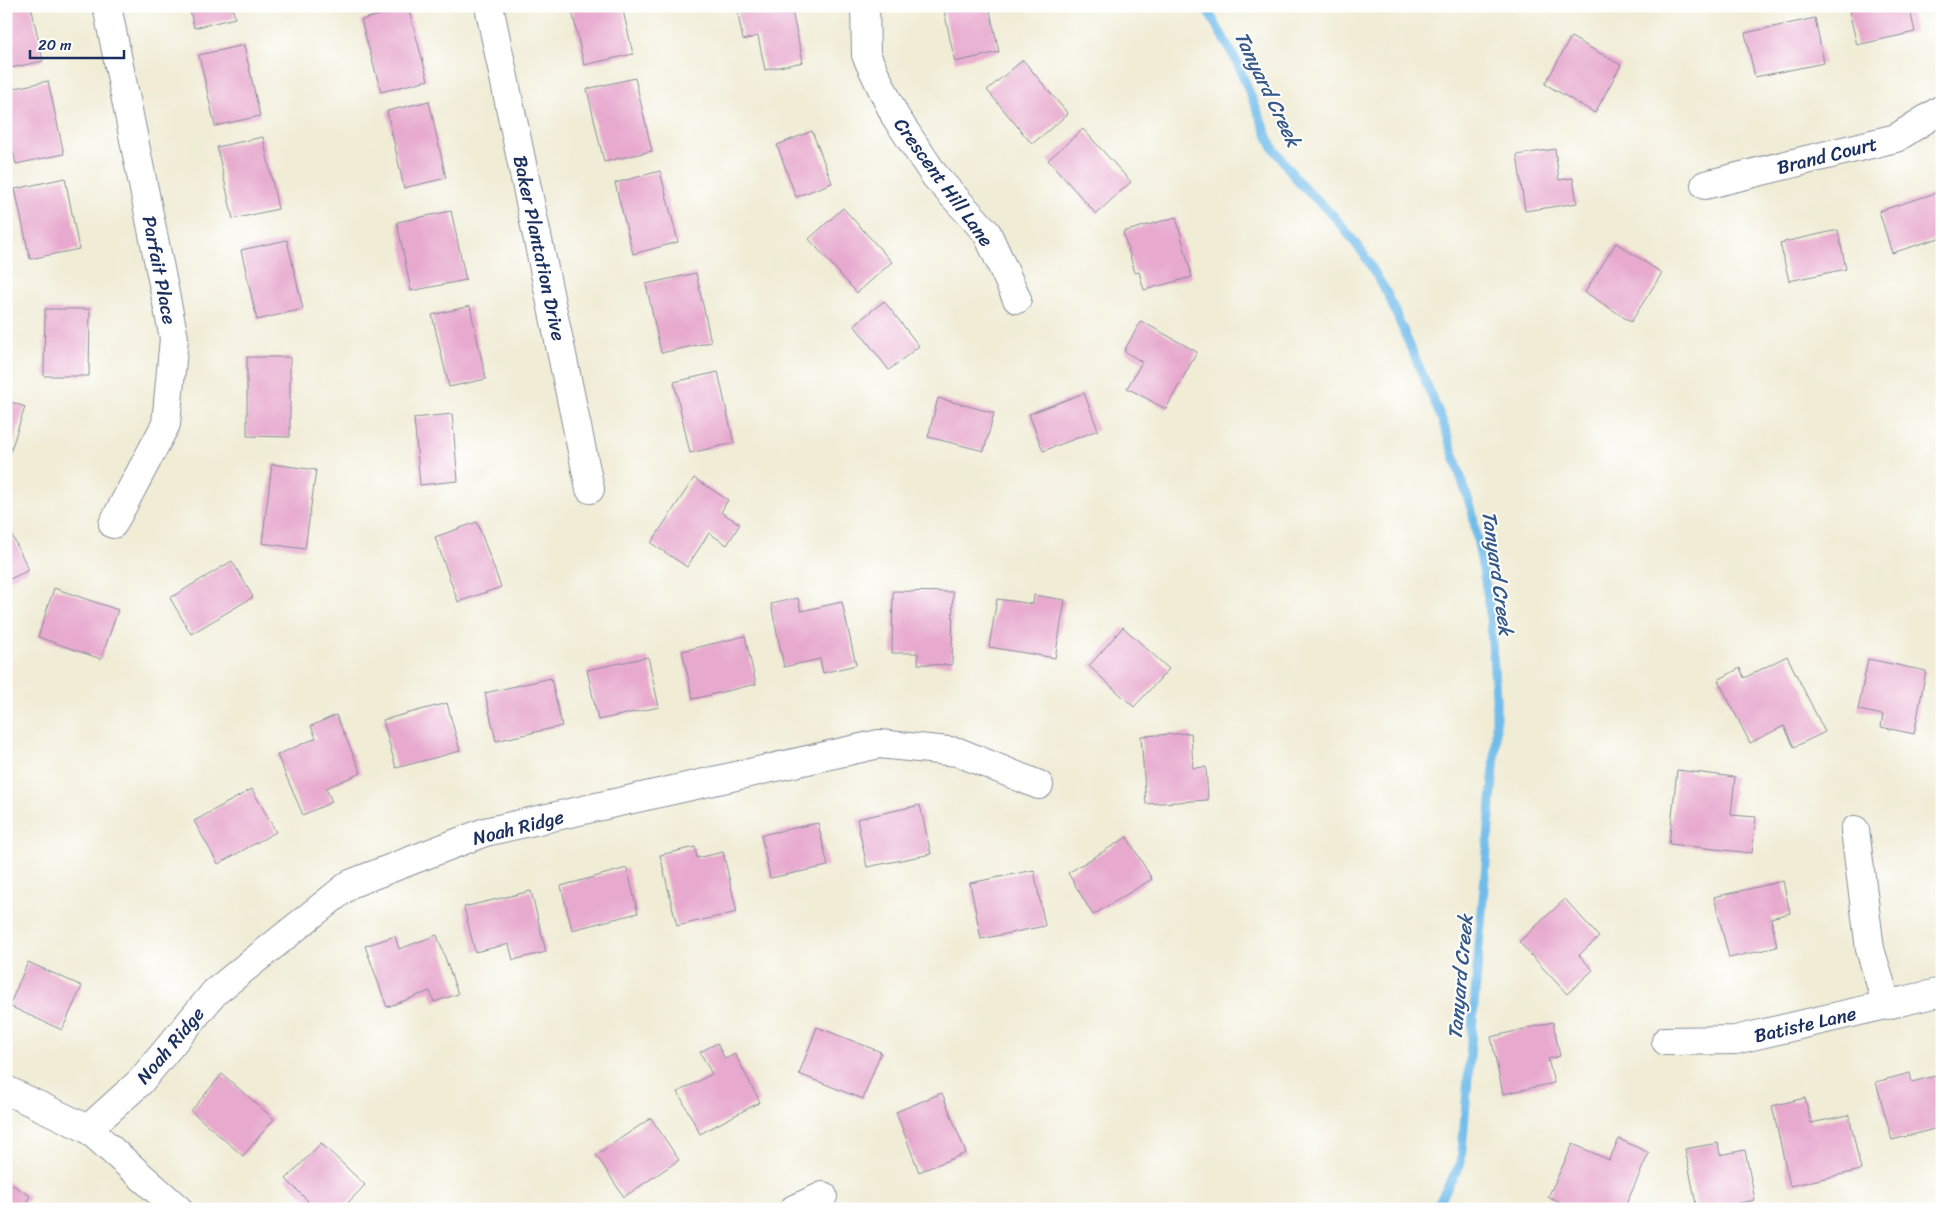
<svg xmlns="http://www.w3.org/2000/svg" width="1948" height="1215" font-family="Sriracha,sans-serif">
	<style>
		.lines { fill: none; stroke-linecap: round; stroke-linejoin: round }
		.stream { stroke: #71bcea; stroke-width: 9 }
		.building { fill: #e7a9cd }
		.minor-casing { stroke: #868e9a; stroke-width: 30 }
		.minor { stroke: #fff; stroke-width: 28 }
		.labels { text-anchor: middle; stroke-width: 4; stroke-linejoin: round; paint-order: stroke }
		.street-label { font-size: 19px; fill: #1b2f5e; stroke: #fff }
		.water-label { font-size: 20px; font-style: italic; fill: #355988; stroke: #fff }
	</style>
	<rect width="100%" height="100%" fill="#fff"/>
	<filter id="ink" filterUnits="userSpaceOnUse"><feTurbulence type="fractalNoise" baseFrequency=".02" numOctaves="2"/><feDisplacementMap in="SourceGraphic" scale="10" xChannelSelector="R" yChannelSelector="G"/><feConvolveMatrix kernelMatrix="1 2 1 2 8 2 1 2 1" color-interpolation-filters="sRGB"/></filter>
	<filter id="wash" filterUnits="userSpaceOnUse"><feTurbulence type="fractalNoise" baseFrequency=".0096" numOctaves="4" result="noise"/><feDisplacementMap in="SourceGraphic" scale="20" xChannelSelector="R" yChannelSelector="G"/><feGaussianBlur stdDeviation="1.12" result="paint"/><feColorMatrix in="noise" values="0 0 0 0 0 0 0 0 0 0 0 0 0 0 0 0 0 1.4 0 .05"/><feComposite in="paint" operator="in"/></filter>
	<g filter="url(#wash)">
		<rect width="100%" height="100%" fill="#f0ecd5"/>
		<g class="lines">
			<polyline class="stream" points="1205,6 1236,60 1272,146 1300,184 1334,216 1363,253 1387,293 1443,422 1472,511 1489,603 1496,696 1496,743 1461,1163 1435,1209"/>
		</g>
		<g id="blocks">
			<g class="building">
				<polygon points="6,6 31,6 43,61 6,69"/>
				<polygon points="189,6 232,6 235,18 194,28"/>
				<polygon points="571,6 622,6 633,54 584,65"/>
				<polygon points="773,6 791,6 803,62 765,70 758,36 743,40 738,14"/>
				<polygon points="943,6 989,6 999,52 955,62"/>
				<polygon points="1909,6 1915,32 1857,45 1848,7"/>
				<polygon points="408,7 428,80 381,92 361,20"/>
				<polygon points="1815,18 1824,63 1755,77 1745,33"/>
				<polygon points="1571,37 1621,65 1595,113 1545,84"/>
				<polygon points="244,45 260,116 215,126 199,55"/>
				<polygon points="1023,60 1068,114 1032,144 987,90"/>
				<polygon points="635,78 652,151 604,162 587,89"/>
				<polygon points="48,81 64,154 16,164 12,148 6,149 6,116 10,115 6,90"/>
				<polygon points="429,101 446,178 404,188 387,111"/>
				<polygon points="1083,129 1131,182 1096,214 1048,160"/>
				<polygon points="812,131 832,183 796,197 777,145"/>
				<polygon points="263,137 278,209 233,219 217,147"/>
				<polygon points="1555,149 1559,180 1573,178 1577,203 1525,211 1517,155"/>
				<polygon points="660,171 678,242 633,254 615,183"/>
				<polygon points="65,178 79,249 30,259 15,189"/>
				<polygon points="1942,191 1942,237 1892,253 1879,211"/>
				<polygon points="843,208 892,262 857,293 809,239"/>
				<polygon points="451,211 466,280 411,291 397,222"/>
				<polygon points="1176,217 1192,277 1144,290 1139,272 1135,273 1123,232"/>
				<polygon points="1838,230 1846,269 1789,281 1780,243"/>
				<polygon points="287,240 303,309 257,320 241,250"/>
				<polygon points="1616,243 1662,273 1631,322 1585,292"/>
				<polygon points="696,273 711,342 661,353 646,284"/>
				<polygon points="884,301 919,346 889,370 854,325"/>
				<polygon points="470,306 486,379 449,387 432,315"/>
				<polygon points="45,309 90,309 89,376 44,376"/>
				<polygon points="1141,321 1197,352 1166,409 1127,388 1142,362 1124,351"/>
				<polygon points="247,357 290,357 290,437 247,436"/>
				<polygon points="718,372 734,443 690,453 674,382"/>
				<polygon points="1084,393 1098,430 1043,451 1029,414"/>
				<polygon points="938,398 994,413 984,451 928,437"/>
				<polygon points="6,400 25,407 7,462 6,462"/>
				<polygon points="452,414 458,481 420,485 414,418"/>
				<polygon points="272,464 316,470 305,549 262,543"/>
				<polygon points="694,478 728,500 721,512 740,524 727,545 709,533 687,567 651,543"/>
				<polygon points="477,522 501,587 458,602 435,537"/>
				<polygon points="6,523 29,570 6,581"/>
				<polygon points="232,561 253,597 191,634 170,598"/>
				<polygon points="54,588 118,610 101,659 38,637"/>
				<polygon points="893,591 953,592 952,665 918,664 918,653 892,653"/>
				<polygon points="1034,595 1065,600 1055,658 989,647 997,599 1033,604"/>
				<polygon points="798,598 801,611 842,602 856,665 823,673 820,659 784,667 771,604"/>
				<polygon points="1123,627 1169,669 1134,707 1089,666"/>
				<polygon points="745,636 756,684 693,699 682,651"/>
				<polygon points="1787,656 1825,732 1794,747 1784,726 1750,743 1718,680 1740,668 1744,678"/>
				<polygon points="648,657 659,707 598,720 587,670"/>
				<polygon points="1868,659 1926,671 1914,734 1881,727 1883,715 1858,710"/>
				<polygon points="551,678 562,726 496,741 485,693"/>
				<polygon points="447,703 460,751 396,768 383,720"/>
				<polygon points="336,715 361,773 326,788 332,802 303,815 277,755 316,738 311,726"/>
				<polygon points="1191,733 1193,768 1206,767 1208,800 1146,804 1141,736"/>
				<polygon points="1677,770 1735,777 1731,815 1756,817 1752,853 1669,844"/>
				<polygon points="252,789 276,832 218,864 194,821"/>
				<polygon points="920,805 931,854 867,867 857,819"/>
				<polygon points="818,823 828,866 770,878 761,835"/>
				<polygon points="1127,837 1152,879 1093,915 1068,873"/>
				<polygon points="695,847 697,858 723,852 737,912 677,926 660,855"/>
				<polygon points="627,868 638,913 572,930 561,886"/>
				<polygon points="1034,870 1045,926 981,939 970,883"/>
				<polygon points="1783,881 1790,913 1771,918 1777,947 1729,958 1714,897"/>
				<polygon points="531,891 546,952 513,960 509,944 475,952 464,907"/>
				<polygon points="1565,899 1599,937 1579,955 1593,970 1567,994 1519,942"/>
				<polygon points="437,935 458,994 434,1002 430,991 387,1007 365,946 395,936 399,949"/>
				<polygon points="28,962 82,986 62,1030 9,1006"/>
				<polygon points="1553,1022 1560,1056 1548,1059 1554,1083 1503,1094 1491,1037"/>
				<polygon points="817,1027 881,1052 863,1099 799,1074"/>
				<polygon points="717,1043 725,1059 735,1054 760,1102 700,1134 678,1092 712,1074 700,1052"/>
				<polygon points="1910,1073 1912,1082 1935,1076 1942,1103 1942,1127 1892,1140 1876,1082"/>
				<polygon points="222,1074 274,1119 243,1156 191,1111"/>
				<polygon points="942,1093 966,1153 919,1172 896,1112"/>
				<polygon points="1805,1098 1811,1123 1849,1115 1861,1170 1790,1186 1772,1106"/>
				<polygon points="651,1118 679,1160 624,1197 596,1155"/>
				<polygon points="1619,1139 1649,1153 1624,1209 1572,1209 1548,1197 1573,1144 1609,1160"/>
				<polygon points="321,1143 365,1185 342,1209 303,1209 302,1207 308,1201 286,1179"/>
				<polygon points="1718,1143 1720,1155 1745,1150 1755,1200 1710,1209 1697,1209 1685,1149"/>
				<polygon points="6,1181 30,1196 22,1209 6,1209"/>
			</g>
		</g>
	</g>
	<g filter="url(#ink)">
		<use href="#blocks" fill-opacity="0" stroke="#868e9a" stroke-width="1"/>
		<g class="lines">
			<defs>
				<g id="minor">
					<polyline points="107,6 174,338 166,424 113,524"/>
					<polyline points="489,6 590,489"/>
					<polyline points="865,6 866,55 895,116 935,176 987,233 1017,299"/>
					<polyline points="1705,185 1896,138 1942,109"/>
					<polyline points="1855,830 1870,949 1887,1005"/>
					<polyline points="1666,1041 1735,1040 1942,992"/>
					<polyline points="6,1090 88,1129 178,1209"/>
					<polyline points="88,1129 140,1082 215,992 350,884 485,832 879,744 958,752 1039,785"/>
					<polyline points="794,1209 823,1196"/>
				</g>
			</defs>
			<use href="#minor" class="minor-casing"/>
			<use href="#minor" class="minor"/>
		</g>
	</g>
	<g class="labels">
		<g class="street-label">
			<text transform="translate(1827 155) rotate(-14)" y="7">Brand Court</text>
			<text transform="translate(944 182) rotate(54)" y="7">Crescent Hill Lane</text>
			<text transform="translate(540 248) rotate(78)" y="7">Baker Plantation Drive</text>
			<text transform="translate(160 270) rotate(79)" y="7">Parfait Place</text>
			<text transform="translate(518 827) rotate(-14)" y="7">Noah Ridge</text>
			<text transform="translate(1805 1024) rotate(-13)" y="7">Batiste Lane</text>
			<text transform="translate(170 1045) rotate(-50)" y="7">Noah Ridge</text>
		</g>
		<g class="water-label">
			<text transform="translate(1268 89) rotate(64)" y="7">Tanyard Creek</text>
			<text transform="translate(1498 573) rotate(82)" y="7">Tanyard Creek</text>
			<text transform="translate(1460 977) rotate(-85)" y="7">Tanyard Creek</text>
		</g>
	</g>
	<rect width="1948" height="1215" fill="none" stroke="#fff" stroke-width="25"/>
	<path d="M30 50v8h94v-8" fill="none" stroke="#1b2f5e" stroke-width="2.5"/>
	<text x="38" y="50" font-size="15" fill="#1b2f5e" stroke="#ffffff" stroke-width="4" paint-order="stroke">20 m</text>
</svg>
